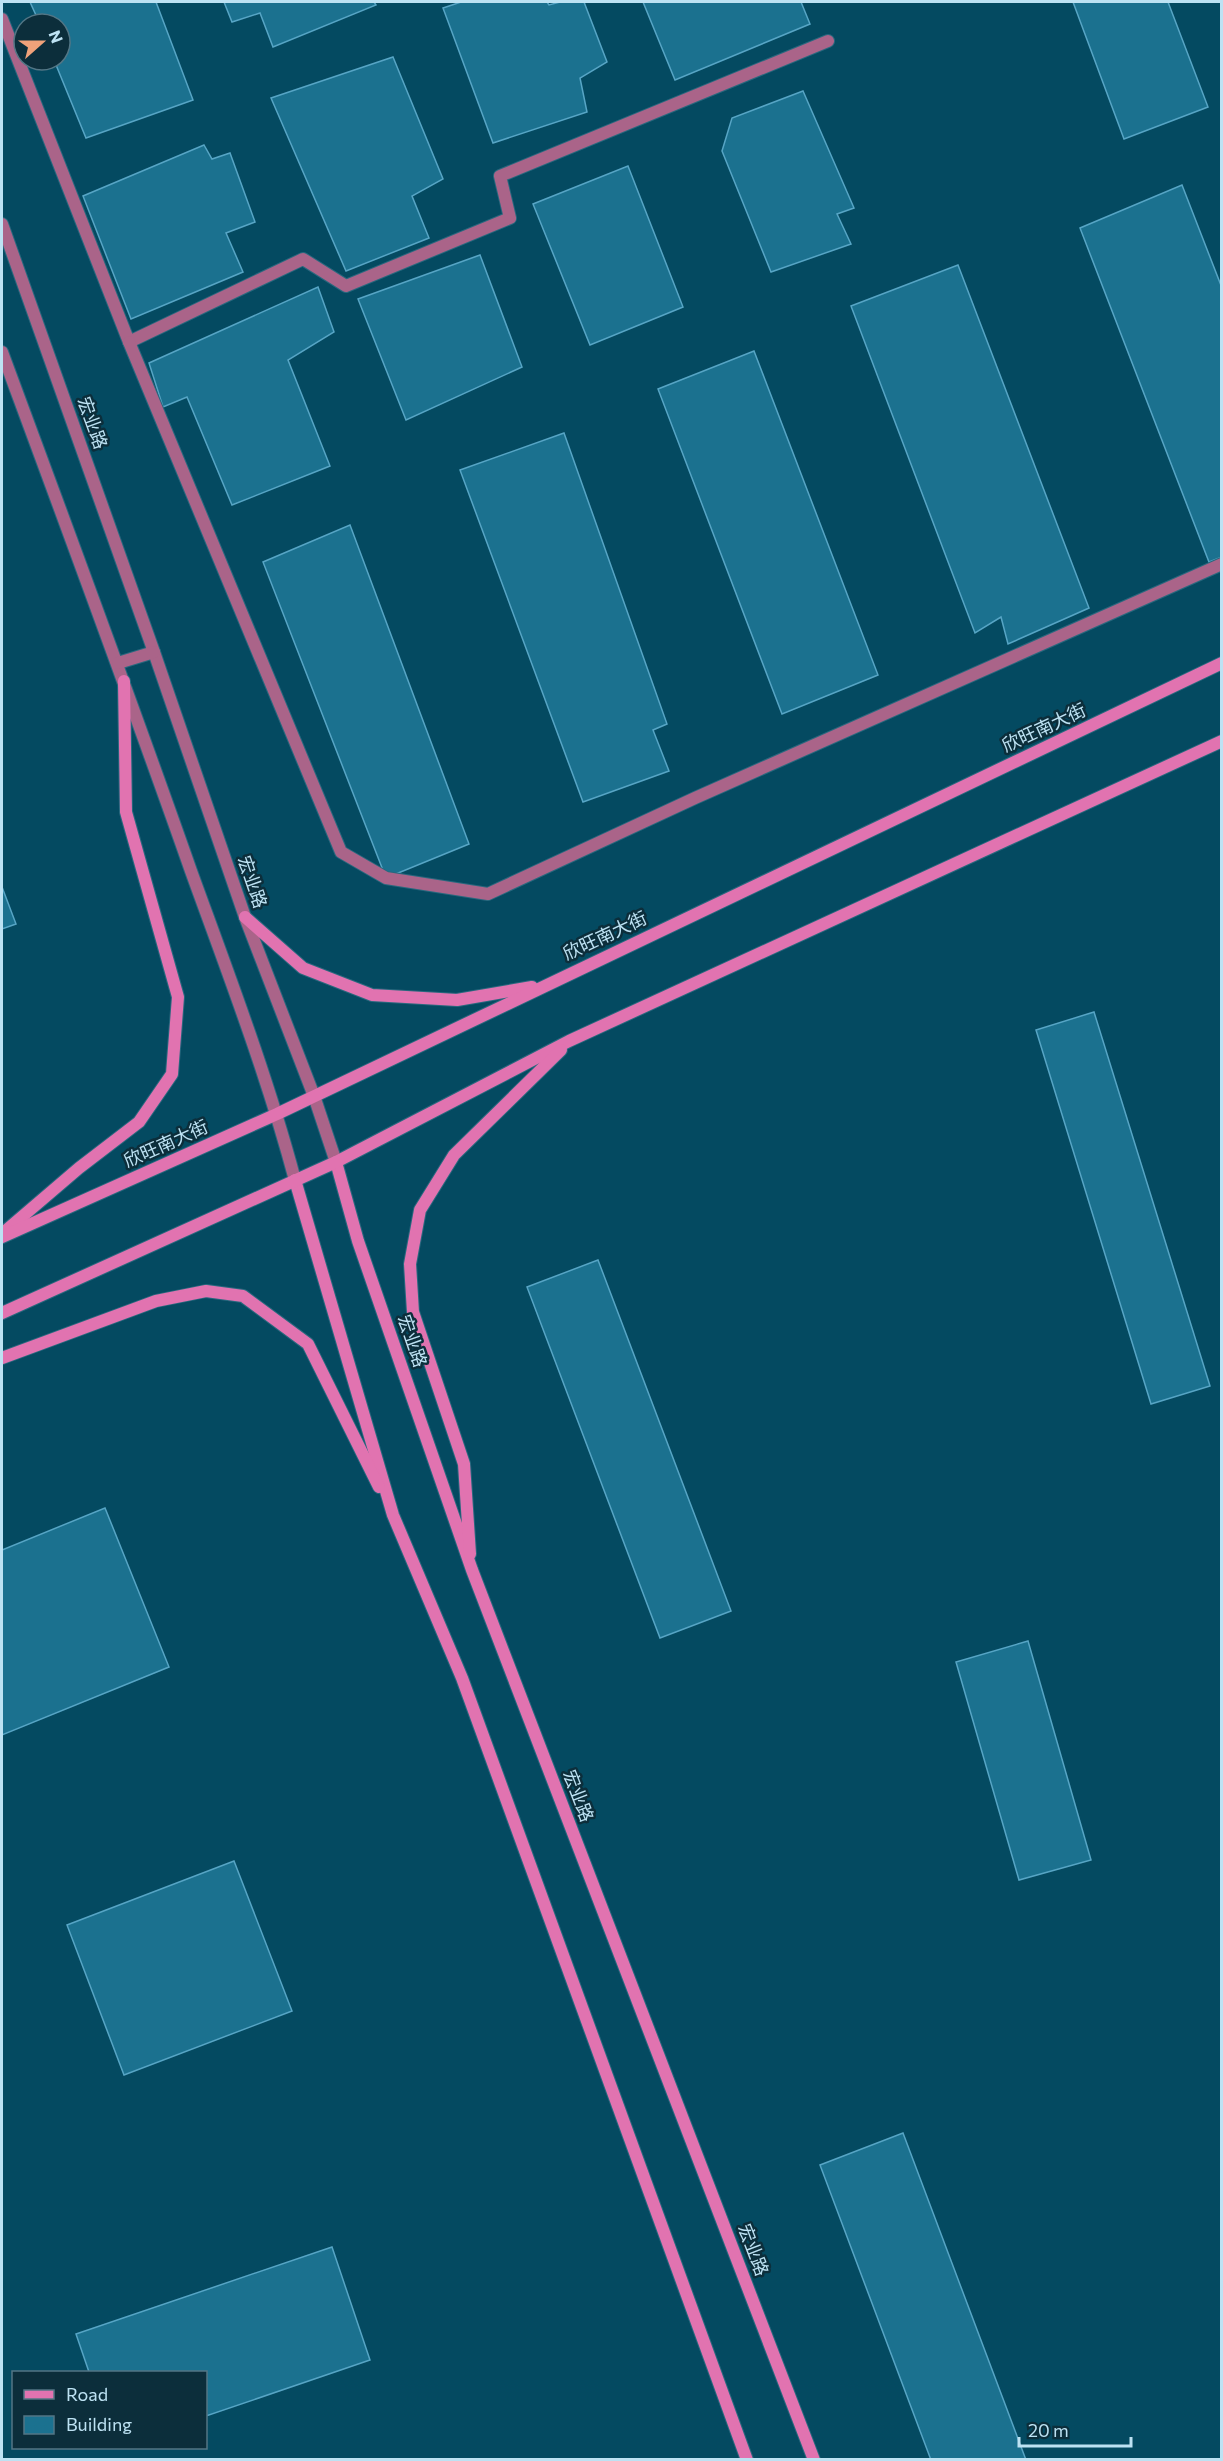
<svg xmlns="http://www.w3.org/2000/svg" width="1223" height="2461" font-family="Commissioner,'Noto Sans SC',sans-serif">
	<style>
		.building { fill: #1b718f; stroke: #57a5c5; stroke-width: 1.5 }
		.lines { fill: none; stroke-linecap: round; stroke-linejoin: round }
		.street-casing { stroke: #29687e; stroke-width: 14 }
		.secondary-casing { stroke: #29687e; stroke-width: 14 }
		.street { stroke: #aa6489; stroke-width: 12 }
		.secondary { stroke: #e173b0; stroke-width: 12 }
		.labels { text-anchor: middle; stroke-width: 5; stroke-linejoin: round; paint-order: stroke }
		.street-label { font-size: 18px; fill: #bde2f3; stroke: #0c2e3b }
	</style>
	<rect width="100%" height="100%" fill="#044a61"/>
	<g class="building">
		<polygon points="30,2 156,2 193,100 86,138 54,60 60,60 60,24 40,24"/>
		<polygon points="224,2 374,2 376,5 273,47 260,13 232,22"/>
		<polygon points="461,2 547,2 549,5 560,2 584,2 607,62 580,78 587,112 493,143 443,8"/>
		<polygon points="643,2 801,2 810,24 675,80"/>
		<polygon points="1073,2 1168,2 1208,107 1124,139"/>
		<polygon points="393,57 443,179 412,196 429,238 346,271 271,98"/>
		<polygon points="803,91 854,208 837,214 851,244 771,272 722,151 732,118"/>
		<polygon points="204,145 212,159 230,153 255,222 226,233 243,272 131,319 83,196"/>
		<polygon points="628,166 683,307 590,345 533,204"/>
		<polygon points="1182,185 1222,288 1222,557 1209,562 1080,228"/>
		<polygon points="480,255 522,367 406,420 358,299"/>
		<polygon points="958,265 1089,608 1008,644 1001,617 975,633 851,306"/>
		<polygon points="318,287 334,332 288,360 330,466 232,505 187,397 163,407 149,363"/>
		<polygon points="754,351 878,675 782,714 658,389"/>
		<polygon points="564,433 667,724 653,730 669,771 583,802 460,470"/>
		<polygon points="350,525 469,844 386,878 263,562"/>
		<polygon points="2,887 16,924 2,929"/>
		<polygon points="1094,1012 1210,1386 1151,1404 1036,1030"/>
		<polygon points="598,1260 731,1611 660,1638 527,1287"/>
		<polygon points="105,1508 169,1667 2,1735 2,1550"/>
		<polygon points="1028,1641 1091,1860 1019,1880 956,1662"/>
		<polygon points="234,1861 292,2011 124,2075 67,1925"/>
		<polygon points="903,2133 1026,2460 931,2460 820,2165"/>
		<polygon points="332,2247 370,2360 206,2416 206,2372 89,2372 76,2334"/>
	</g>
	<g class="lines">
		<defs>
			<g id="street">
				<polyline points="2,19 129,342 303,259 346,286 510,218 500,176 828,41"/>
				<polyline points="2,224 154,652 245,917 314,1096 336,1162"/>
				<polyline points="129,342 341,852 386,878 488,894 695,798 1222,564"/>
				<path d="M2 352C66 525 130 697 191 871 228 973 267 1075 295 1180"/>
				<polyline points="118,663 154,652"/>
			</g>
			<g id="secondary">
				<polyline points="245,917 303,968 372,995 457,1000 532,987"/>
				<polyline points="336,1162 358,1241 472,1570 814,2460"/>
				<polyline points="295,1180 393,1515 462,1678 747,2460"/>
				<polyline points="3,1233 79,1168 139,1122 172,1074 178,997 126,812 124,681"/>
				<polyline points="2,1237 277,1114 1222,663"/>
				<polyline points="2,1313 336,1162 569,1041 1222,741"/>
				<polyline points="2,1358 156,1301 206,1291 243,1296 308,1344 379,1487"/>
				<polyline points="470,1554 464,1464 413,1312 410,1264 420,1210 454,1155 561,1050"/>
			</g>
		</defs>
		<use href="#street" class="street-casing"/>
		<use href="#secondary" class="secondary-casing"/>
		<use href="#street" class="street"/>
		<use href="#secondary" class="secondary"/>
	</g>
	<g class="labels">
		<g class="street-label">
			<text transform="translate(92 423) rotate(70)" y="6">宏业路</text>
			<text transform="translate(1044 728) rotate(-25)" y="6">欣旺南大街</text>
			<text transform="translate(252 882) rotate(71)" y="6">宏业路</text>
			<text transform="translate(605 936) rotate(-25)" y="6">欣旺南大街</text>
			<text transform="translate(166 1144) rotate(-24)" y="6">欣旺南大街</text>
			<text transform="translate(412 1341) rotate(71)" y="6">宏业路</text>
			<text transform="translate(578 1796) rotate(69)" y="6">宏业路</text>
			<text transform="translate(753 2250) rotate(69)" y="6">宏业路</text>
		</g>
	</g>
	<rect width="1223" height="2461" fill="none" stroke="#bde2f3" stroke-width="6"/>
	<rect x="12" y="2371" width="195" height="78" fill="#0c2e3b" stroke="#537685" stroke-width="1.5"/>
	<rect x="24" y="2390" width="30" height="9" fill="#e173b0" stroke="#537685" stroke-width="1.5"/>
	<text x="66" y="2401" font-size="18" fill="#bde2f3">Road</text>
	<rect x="24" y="2416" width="30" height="18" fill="#1b718f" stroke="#537685" stroke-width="1.5"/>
	<text x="66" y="2431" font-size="18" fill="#bde2f3">Building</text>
	<g transform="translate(42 42) rotate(69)"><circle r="28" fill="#0c2e3b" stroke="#537685" stroke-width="1.5"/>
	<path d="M0-4.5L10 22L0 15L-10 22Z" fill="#f0a27a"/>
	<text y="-9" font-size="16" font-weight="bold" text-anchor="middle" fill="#bde2f3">N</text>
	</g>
	<path d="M1019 2437v9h112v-9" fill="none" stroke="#bde2f3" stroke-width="3"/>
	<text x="1028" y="2437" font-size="18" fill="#bde2f3" stroke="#0c2e3b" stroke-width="4.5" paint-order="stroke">20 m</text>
</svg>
